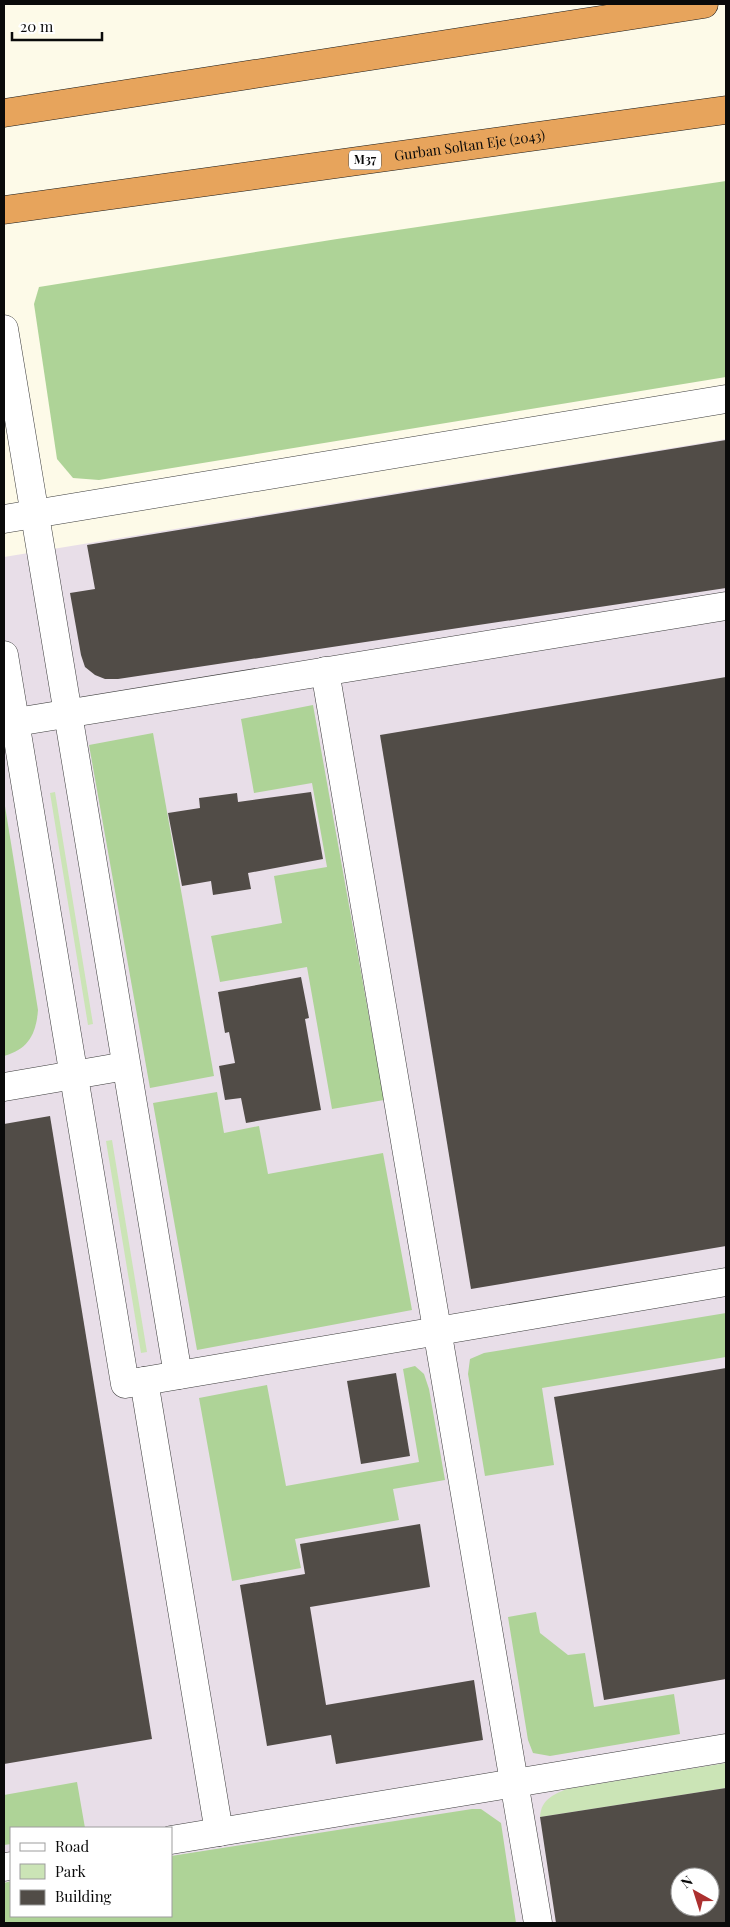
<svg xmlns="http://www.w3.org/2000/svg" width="730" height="1927" font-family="'Playfair Display',serif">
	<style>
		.industrial { fill: #e8dee8; fill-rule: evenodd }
		.green { fill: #cbe4b6 }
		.forest { fill: #aed397 }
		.building { fill: #514c47; fill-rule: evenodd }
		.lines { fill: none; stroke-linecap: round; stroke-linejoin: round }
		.minor-casing { stroke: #3d3d3d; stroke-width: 29 }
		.highway-casing { stroke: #1b1b1b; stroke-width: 29 }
		.minor { stroke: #fff; stroke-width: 28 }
		.highway { stroke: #e7a45c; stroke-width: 28 }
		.labels { text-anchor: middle; stroke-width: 5; stroke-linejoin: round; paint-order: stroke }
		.shield { fill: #fff; stroke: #545454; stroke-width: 1 }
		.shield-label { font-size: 12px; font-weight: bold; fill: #0a0a0a }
		.street-label { font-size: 14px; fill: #0a0a0a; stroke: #fff }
	</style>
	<rect width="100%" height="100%" fill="#fdfae8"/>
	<path class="industrial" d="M726 439V1923H4V557ZM11 1828H171V1916H11ZM680 1877H710V1907H680Z"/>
	<g class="green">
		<polygon points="55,792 93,1024 88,1025 50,793"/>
		<polygon points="112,1140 147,1352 141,1353 106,1141"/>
		<path d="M726 1763V1788L540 1817C541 1800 552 1795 567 1789Z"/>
	</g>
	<g class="forest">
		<polygon points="726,181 726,377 99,480 73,478 57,459 34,304 39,287 337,239"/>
		<polygon points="313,705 384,1100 332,1109 307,967 220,982 211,936 282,923 274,876 327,867 312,783 254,793 241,719"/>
		<polygon points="153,733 214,1076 150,1088 89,745"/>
		<path d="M4 800 38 1010C36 1035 28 1049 4 1056Z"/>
		<polygon points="217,1092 224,1133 259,1126 268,1174 383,1153 412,1310 197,1350 153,1103"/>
		<polygon points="726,1313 726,1357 542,1388 554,1465 485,1476 468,1374 470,1359 484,1353"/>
		<polygon points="415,1366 424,1374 429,1389 445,1480 393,1489 399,1520 295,1539 301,1568 232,1581 199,1398 267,1385 286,1486 419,1462 403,1369"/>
		<polygon points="536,1612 540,1633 568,1655 585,1653 594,1707 674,1694 680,1734 550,1756 533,1753 528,1740 508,1617"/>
		<polygon points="77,1782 85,1828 11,1828 11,1844 4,1845 4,1795"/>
		<polygon points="472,1809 481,1809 501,1823 516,1923 4,1923 4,1883 11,1881 11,1916 171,1916 171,1856"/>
	</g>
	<g class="building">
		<polygon points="726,440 726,588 118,679 105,679 95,675 85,667 81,655 70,593 95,589 87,545"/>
		<polygon points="726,677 726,1246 471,1289 380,735"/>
		<polygon points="311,792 323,859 248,873 251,889 213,895 211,881 182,886 168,813 200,808 199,798 237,793 238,802"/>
		<polygon points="301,977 309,1018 305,1019 321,1110 246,1123 241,1098 225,1100 219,1066 235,1063 229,1032 225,1033 218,992"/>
		<polygon points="50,1116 152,1739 4,1764 4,1124"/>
		<polygon points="726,1368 726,1679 604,1700 554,1397"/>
		<polygon points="396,1373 410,1456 361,1464 347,1381"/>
		<polygon points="420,1524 430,1587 310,1607 326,1705 474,1680 483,1740 336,1764 331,1735 267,1746 240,1585 305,1574 300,1544"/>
		<path d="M726 1788V1923H556L540 1817ZM680 1877H710V1907H680Z"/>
	</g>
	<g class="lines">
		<defs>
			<g id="minor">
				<polyline points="4,329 178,1375"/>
				<polyline points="4,519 726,399"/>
				<polyline points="4,655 125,1384 144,1381"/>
				<polyline points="325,671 538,1923"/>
				<polyline points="4,724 726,606"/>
				<polyline points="4,1087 126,1066"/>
				<polyline points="219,1832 144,1381 726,1282"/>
				<polyline points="171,1840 726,1748"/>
				<polyline points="4,1867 11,1866"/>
			</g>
			<g id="highway">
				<polyline points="4,113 704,4"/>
				<path id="s1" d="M4 210 726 110"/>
			</g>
		</defs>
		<use href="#minor" class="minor-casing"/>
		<use href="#highway" class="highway-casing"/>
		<use href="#minor" class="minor"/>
		<use href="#highway" class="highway"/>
	</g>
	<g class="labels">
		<rect class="shield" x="349" y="150.5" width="32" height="19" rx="4"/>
		<g class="shield-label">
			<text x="365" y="164">M37</text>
		</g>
		<g class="street-label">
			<text dy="5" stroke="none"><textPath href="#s1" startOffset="470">Gurban Soltan Eje (2043)</textPath></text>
		</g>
	</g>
	<rect width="730" height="1927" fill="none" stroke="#0a0a0a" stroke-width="10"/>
	<rect x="10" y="1827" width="162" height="90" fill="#ffffff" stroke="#9d9d9d"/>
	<rect x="20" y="1843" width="25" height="8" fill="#ffffff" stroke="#9d9d9d"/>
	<text x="55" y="1852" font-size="15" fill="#0a0a0a">Road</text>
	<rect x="20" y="1864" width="25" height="15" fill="#cbe4b6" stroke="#9d9d9d"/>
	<text x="55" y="1877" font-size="15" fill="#0a0a0a">Park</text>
	<rect x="20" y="1890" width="25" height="15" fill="#514c47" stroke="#9d9d9d"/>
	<text x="55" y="1902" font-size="15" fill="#0a0a0a">Building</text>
	<g transform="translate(695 1892) rotate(321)"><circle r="24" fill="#ffffff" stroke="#9d9d9d"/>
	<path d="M0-4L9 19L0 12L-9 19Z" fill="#ac302f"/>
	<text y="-8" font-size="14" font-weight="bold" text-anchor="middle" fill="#0a0a0a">N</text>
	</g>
	<path d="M12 32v8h90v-8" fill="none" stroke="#0a0a0a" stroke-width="2.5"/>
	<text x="20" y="32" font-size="15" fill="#0a0a0a" stroke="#ffffff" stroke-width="4" paint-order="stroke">20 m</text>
</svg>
